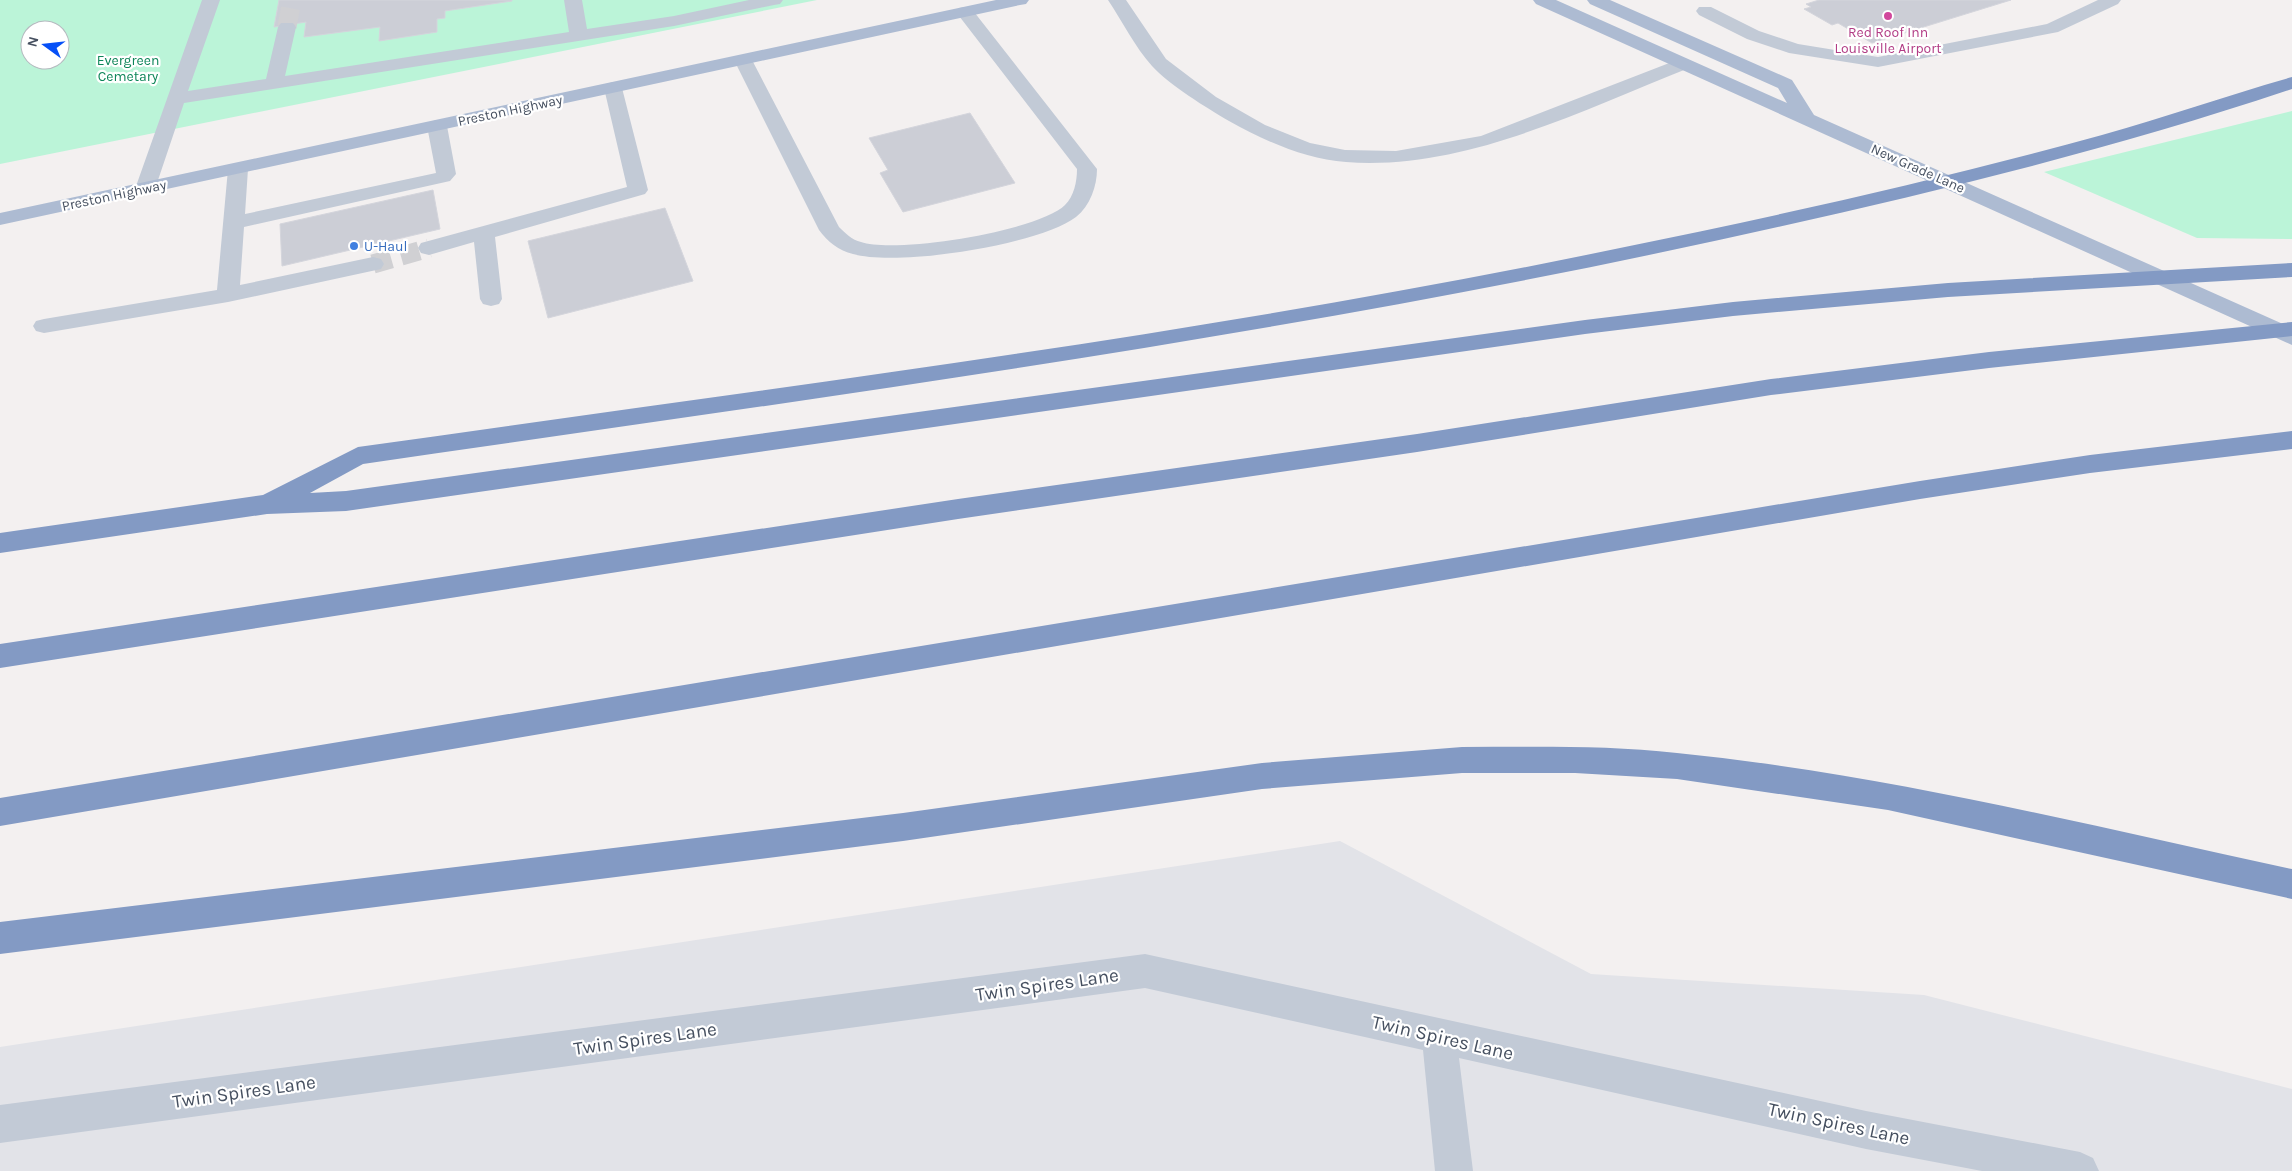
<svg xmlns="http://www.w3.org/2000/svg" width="2292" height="1171" font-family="Karla,sans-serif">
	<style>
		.airport { fill: #e2e3e8 }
		.green { fill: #bbf4d8; fill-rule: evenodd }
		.building { fill: #ccced6; stroke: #d4d5dc }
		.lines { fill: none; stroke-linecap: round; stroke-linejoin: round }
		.minor-tunnel { stroke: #d0d0d3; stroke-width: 19; stroke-dasharray: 19 10; stroke-linecap: butt }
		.minor { fill: #c2cad6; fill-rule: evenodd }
		.major { fill: #adbbd2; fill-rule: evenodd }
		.highway { fill: #839ac4; fill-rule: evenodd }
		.hotel-dot { fill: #d1479c; stroke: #fff; stroke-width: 2 }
		.shop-dot { fill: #3f7fe0; stroke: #fff; stroke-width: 2 }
		.labels { text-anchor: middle; stroke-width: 4.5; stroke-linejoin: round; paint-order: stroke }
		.far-hotel-label { font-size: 14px; fill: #b23c85; stroke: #fff }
		.far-park-label { font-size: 14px; fill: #0d8558; stroke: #fff }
		.far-street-label { font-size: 14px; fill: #465060; stroke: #fff }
		.far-shop-label { font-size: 14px; fill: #366cbe; stroke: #fff; text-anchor: start }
		.near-street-label { font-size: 19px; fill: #465060; stroke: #fff }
	</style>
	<rect width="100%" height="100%" fill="#f3f0f0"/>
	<polygon class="airport" points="1340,841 1591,974 1924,995 2292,1089 2292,1171 0,1171 0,1047"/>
	<g class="green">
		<path d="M0 0H817L0 164ZM30 30H60V60H30Z"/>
		<polygon points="2292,111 2292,239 2197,238 2044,172"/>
	</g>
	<g class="building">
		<polygon points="279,0 512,0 512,1 445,11 445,18 437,19 437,32 379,41 380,27 304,37 306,22 274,27"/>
		<polygon points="1819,0 2011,0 1872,43 1838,23 1832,25 1804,9 1811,7 1806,4"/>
		<polygon points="970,113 1015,183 903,212 880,173 888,170 869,138"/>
		<polygon points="433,190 440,229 282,266 280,224"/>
		<polygon points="665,208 693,281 548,318 528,241"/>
	</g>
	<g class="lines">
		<g class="minor-tunnel">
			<polyline points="287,27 292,0"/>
			<polyline points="373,264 429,248"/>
		</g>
		<g class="minor">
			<polygon points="202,0 220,0 188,91 266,79 278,27 281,23 293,23 296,27 285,76 569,32 564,0 582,0 587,29 674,16 749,0 783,0 780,4 774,5 674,26 184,103 155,189 152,193 145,195 138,193 135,189"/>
			<path d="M1108 0H1126L1166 59 1216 97 1265 125 1310 143 1345 150 1396 151 1481 136 1677 60H1689L1692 64 1689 68C1582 110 1464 171 1346 162 1305 159 1265 141 1229 121 1207 108 1169 85 1152 66 1135 47 1122 21 1108 0Z"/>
			<polygon points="2098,0 2121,0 2118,4 2058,32 1878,67 1789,53 1747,39 1699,15 1696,11 1699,7 1711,7 1759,31 1798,44 1878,57 2047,24"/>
			<path d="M965 7 971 8 1097 169C1097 186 1090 206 1076 217 1039 245 898 267 853 254 839 251 827 241 819 230L734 60 737 56H749L752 60 839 227C845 233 852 240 861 242 895 254 1039 231 1065 205 1074 196 1077 182 1077 169L956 12 959 8Z"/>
			<polygon points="613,82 620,84 622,88 648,190 645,194 495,237 502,299 499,304 491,306 483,304 480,299 474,242 429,255 421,253 418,248 421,243 627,187 604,88 606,84"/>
			<polygon points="437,120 444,122 447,126 456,174 450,181 244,227 240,285 373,257 381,259 384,264 381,269 228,302 44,333 36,331 33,326 36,321 44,319 217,290 228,169 231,165 238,163 245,165 248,169 245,214 436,173 427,126 430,122"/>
			<polygon points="1145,954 1866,1111 2080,1152 2093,1158 2099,1171 1982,1171 1866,1149 1459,1058 1473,1171 1435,1171 1423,1050 1145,988 0,1143 0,1105"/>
		</g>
		<g class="major">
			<polygon points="996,0 1029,0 1026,4 1020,5 0,225 0,213"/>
			<polygon points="1533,0 1556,0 1787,103 1778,88 1590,4 1587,0 1610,0 1792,80 1814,115 2292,328 2292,345 1536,4"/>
		</g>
		<g class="highway">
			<path d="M2292 77V89C2104 152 1912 198 1719 240 1271 338 817 398 363 464L310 493 346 491 1585 320 1733 302 1948 283 2292 263V277L1948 297 1733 316 1585 334 346 511 267 514 0 553V533L263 495 358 447C779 387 1203 335 1620 248 1782 215 1943 179 2102 135 2166 117 2228 95 2292 77Z"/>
			<polygon points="2292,322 2292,336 1989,368 1771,395 1417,452 958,519 0,668 0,644 958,499 1417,434 1771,379 1989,352"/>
			<polygon points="2292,431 2292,449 2090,473 1920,499 0,826 0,798 1920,481 2090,455"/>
			<path d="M1462 747C1534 747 1606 745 1677 753 1885 774 2088 825 2292 869V899L1888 810 1677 779 1575 773H1462L1262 789 903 841 0 954V922L903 813 1262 763Z"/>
		</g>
	</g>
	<circle class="hotel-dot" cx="1888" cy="16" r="5"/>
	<circle class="shop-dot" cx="354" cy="246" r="5"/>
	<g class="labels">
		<g class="far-hotel-label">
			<text x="1888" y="37">Red Roof Inn<tspan x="1888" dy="16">Louisville Airport</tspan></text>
		</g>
		<g class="far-park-label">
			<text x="128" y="65">Evergreen<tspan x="128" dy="16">Cemetary</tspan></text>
		</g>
		<g class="far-street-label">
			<text transform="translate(510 110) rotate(-12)" y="5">Preston Highway</text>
			<text transform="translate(1918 168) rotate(24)" y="5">New Grade Lane</text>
			<text transform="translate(114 195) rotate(-12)" y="5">Preston Highway</text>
		</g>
		<g class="far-shop-label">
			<text x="364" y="251">U-Haul</text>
		</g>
		<g class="near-street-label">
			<text transform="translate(1047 984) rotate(-8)" y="7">Twin Spires Lane</text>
			<text transform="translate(1443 1037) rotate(13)" y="7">Twin Spires Lane</text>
			<text transform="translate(645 1038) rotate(-8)" y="7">Twin Spires Lane</text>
			<text transform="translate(244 1091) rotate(-8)" y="7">Twin Spires Lane</text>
			<text transform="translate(1839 1123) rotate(12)" y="7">Twin Spires Lane</text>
		</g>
	</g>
	<g transform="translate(45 45) rotate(285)"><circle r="24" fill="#ffffff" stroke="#b5b9bf"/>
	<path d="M0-4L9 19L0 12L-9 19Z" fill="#0650f7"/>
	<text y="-8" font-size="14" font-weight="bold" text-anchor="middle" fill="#465060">N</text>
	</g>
</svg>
